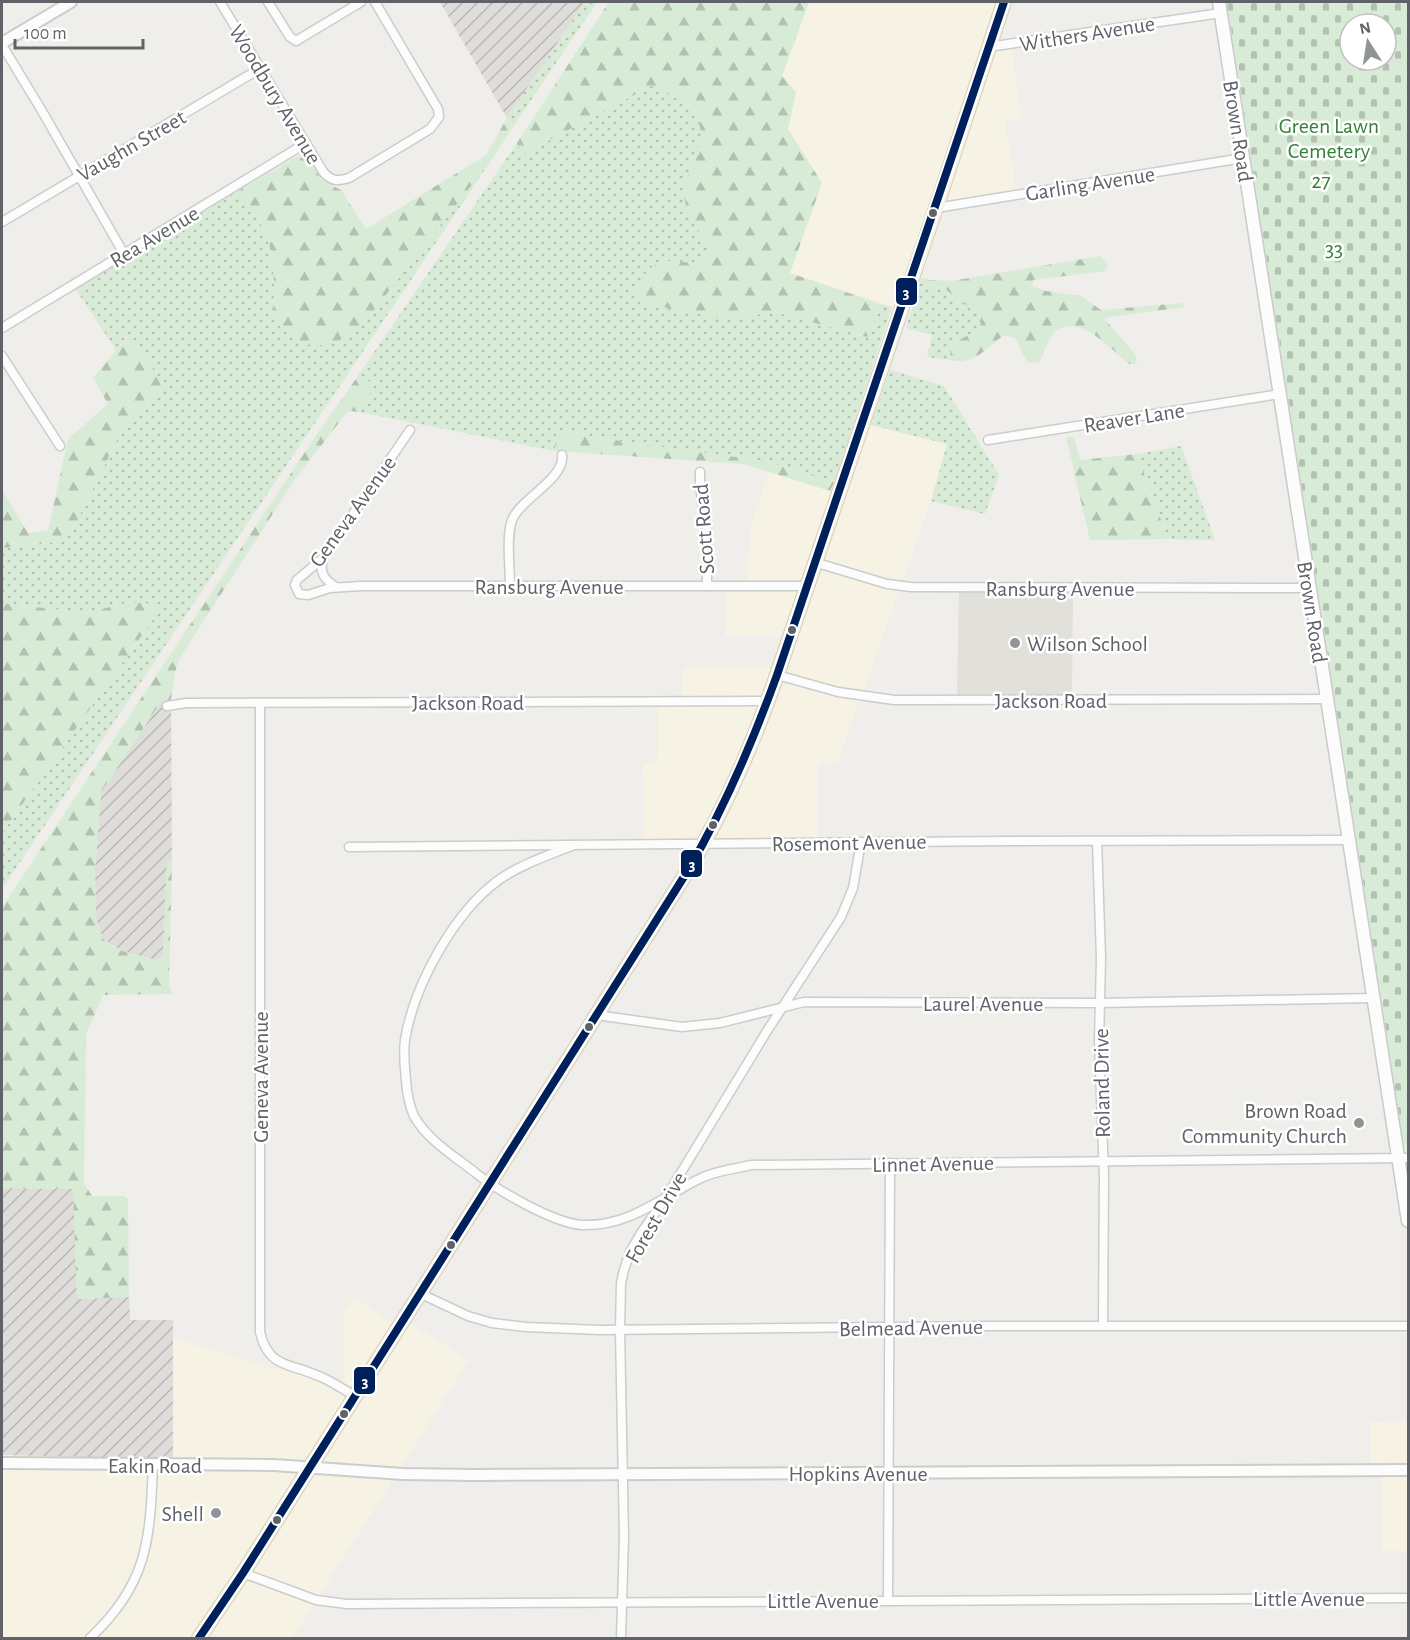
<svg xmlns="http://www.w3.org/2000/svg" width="1410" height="1640" font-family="'Alegreya Sans',sans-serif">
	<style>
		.commercial { fill: #f7f3e4 }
		.industrial { fill: url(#industrial-furrows) }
		.education { fill: #e2e0da }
		.grass { fill: url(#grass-dots) }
		.forest { fill: url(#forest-firs) }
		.cemetery { fill: url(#cemetery-stones); fill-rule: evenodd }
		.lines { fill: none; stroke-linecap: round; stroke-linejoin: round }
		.minor-casing { stroke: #cbcccc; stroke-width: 11 }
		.tertiary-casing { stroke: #cbcccc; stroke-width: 14 }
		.secondary-casing { stroke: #cacacb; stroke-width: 15 }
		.primary-casing { stroke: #d7ceb8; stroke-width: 16 }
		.minor { stroke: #fdfcfc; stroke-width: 8 }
		.tertiary { stroke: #fdfcfc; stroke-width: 10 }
		.secondary { stroke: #fdfcfc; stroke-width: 12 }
		.primary { stroke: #f4f2e9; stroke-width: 14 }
		.bus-1-casing { stroke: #fff; stroke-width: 12 }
		.bus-1 { stroke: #00205b; stroke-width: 8 }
		.bus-dot { fill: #5f6368; stroke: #fff; stroke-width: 2 }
		.poi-dot { fill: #919496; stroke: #fff; stroke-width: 2 }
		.labels { text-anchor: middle; stroke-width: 5; stroke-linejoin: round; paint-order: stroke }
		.street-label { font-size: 22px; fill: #5f6368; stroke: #fff }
		.park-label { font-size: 22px; fill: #348238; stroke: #fff }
		.poi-label { font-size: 22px; fill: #5f6368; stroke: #fff; text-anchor: end }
		.line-badge { stroke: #fff; stroke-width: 2 }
		.badge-label { font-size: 16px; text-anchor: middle; font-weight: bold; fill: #fff }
	</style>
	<defs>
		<pattern id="industrial-furrows" width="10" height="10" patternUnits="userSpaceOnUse" patternTransform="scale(1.5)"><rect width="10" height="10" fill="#dfddda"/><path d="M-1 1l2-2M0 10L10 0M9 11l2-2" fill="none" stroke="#b8b7b5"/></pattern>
		<pattern id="grass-dots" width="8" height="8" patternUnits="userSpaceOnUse" patternTransform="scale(1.5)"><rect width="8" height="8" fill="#d8ebd6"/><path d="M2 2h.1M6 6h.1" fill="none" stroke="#b2c2b1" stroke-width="1.8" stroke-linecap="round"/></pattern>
		<pattern id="forest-firs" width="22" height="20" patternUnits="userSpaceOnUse" patternTransform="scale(1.5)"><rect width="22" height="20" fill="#d8ebd6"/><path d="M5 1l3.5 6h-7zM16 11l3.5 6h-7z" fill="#b2c2b1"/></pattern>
		<pattern id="cemetery-stones" width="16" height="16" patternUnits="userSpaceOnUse" patternTransform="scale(1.5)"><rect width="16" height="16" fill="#d8ebd6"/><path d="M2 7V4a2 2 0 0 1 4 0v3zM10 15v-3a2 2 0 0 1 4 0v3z" fill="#b2c2b1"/></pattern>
	</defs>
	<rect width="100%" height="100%" fill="#efeeea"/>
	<g class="commercial">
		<polygon points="809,2 1003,2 988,47 1011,45 1021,119 1005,122 1017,196 944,207 911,312 790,273 822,183 788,129 796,92 782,76"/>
		<polygon points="854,421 947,444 931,501 837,763 818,764 818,841 644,843 643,764 657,764 658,699 681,698 682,668 779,669 790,636 725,636 726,582 747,581 751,526 769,472 830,491"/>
		<polygon points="354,1297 394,1325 400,1317 469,1360 292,1638 225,1638 214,1634 210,1638 2,1638 2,1455 173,1459 173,1338 271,1368 344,1381 344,1311"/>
		<polygon points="1408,1421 1408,1551 1383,1551 1381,1472 1371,1472 1371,1422"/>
	</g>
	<g class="industrial">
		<polygon points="440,2 585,2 507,118"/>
		<polygon points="171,699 172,862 167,862 163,957 156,960 122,951 103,939 96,918 95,870 101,792 160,703"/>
		<polygon points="2,1188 73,1189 77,1299 129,1297 130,1320 173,1320 173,1459 2,1455"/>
	</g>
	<polygon class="education" points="959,591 1073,593 1072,695 957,694"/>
	<g class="grass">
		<polygon points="585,2 597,2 513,127 507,118"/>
		<polygon points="1224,2 1227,2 1403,1140 1408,1151 1401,1138 1393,1090"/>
		<polygon points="651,86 660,86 688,108 699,122 702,138 683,189 687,212 710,249 708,258 697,264 666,261 723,319 775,312 867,337 881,304 892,307 835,481 765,461 632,443 562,431 556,433 555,451 359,412 374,385 366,380 355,380 517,143 521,153 531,154 538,146"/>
		<path d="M492 159 2 889V833L159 611 130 602 86 613 2 603V548L50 543 70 535 119 436 161 392 128 335 116 350 75 288 238 191C246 202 256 214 262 226 277 255 274 289 273 320L368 318Z"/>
		<polygon points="921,278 928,280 926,285 945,289 981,317 981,328 951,345 950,360 927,357 932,335 906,328"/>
		<polygon points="890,370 944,386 999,475 985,514 931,501 947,444 871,425"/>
		<polygon points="1181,446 1215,540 1168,539 1137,454"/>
	</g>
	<g class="forest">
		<path d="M609 2H809L782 76 796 92 788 129 822 183 790 273 881 304 867 337 775 312 723 319 633 301C638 282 648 261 670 261 684 261 694 266 708 258L710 249 687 212 683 189 702 138 699 122 688 108 660 86H651L538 146 531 154 521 153 517 143Z"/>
		<path d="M507 118 513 127 492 159 368 318C348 336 327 354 298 341 289 337 280 326 273 320 274 289 277 255 262 226 256 214 246 202 238 191L305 152 322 180 341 190 366 229 486 155Z"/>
		<path d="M1100 256 1108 264 1106 271 1033 280 1032 286 1046 291 1081 296 1101 310 1183 303 1184 307 1104 318 1135 354 1137 364H1129C1112 350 1077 310 1054 333 1047 340 1043 355 1039 363L1027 362 1015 338 1004 335C987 348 973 366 950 360L951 345 980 328 981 317 945 289 926 285 928 280 952 281Z"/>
		<polygon points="129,335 160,379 161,392 119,436 70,535 50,543 2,548 2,490 28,533 48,530 68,439 108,404 93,378"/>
		<polygon points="366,379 374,385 359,412 348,411 296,478 179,659 175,673 171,699 160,703 101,792 95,870 96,918 103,939 122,951 156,960 163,957 167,862 172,862 169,984 172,994 103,995 86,1035 84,1183 92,1196 124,1196 128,1199 129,1297 77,1299 73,1189 2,1188 2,907 311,443 355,380"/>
		<polygon points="562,431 632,443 765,461 835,481 830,491 744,464 555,451 556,433"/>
		<polygon points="1073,436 1080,460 1137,454 1168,539 1090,540 1066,437"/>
		<polygon points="130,602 157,604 159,611 2,833 2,603 86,613"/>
	</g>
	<path class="cemetery" d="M1227 2H1408V1148L1403 1140ZM1350 24H1386V60H1350Z"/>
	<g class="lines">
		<defs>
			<g id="minor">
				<path d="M220 2 324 173C333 182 338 181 349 178L430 129 439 117 438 109 375 2"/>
				<polyline points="268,2 290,37 296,41 361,2"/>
				<polyline points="2,45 42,111 124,254"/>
				<polyline points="988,47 1221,13"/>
				<polyline points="936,208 1243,158"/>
				<polyline points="2,222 261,68"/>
				<polyline points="2,328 306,143"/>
				<polyline points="2,356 60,446"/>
				<polyline points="410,430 323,558 297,580 295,585 299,594 308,595 330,588 361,586 806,586"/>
				<polyline points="988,440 1280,394"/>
				<polyline points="700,472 700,487 707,530 707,586"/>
				<path d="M323 559C319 573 324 579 336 587"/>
				<polyline points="814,562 887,584 911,587 1310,588"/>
				<path d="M510 585C510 567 506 536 512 520 521 498 565 479 562 455"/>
				<polyline points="777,675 838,692 894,700 1327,699"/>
				<path d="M260 703V1332C268 1367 288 1363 316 1375 330 1380 342 1388 354 1396"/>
				<polyline points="167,706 186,703 768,701"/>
				<polyline points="1097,841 1101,958 1099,1041 1104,1176 1103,1326"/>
				<path d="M574 845C549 855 522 864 500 879 454 912 414 985 405 1040 403 1054 405 1067 406 1081 407 1093 409 1105 414 1116 428 1141 456 1157 477 1174 500 1192 554 1223 582 1225 628 1227 661 1198 699 1179 714 1171 735 1169 751 1165L1408 1158"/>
				<polyline points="349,847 1008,841 1349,840"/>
				<polyline points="596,1015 682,1027 720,1023 804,1002 1099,1003 1374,998"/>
				<polyline points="419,1293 468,1316 492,1323 526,1327 600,1330 990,1326 1408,1326"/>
				<polyline points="243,1573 316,1600 347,1604 1408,1598"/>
				<polyline points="888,1600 890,1163"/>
				<path d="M90 1638C148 1584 150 1540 153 1465"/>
				<polyline points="621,1638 624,1537 620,1330 621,1283 624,1270 630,1252 641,1233 665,1199 767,1031 841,917 853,888 861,842"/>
			</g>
			<g id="tertiary">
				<polyline points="2,43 71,2"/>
				<polyline points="2,1463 274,1465 403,1474 474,1475 1408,1470"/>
			</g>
			<polyline id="secondary" points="1219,2 1408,1221"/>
			<path id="primary" d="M199 1638 243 1573 687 872C725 810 753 744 777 675L936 208 1004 2"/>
		</defs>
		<use href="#minor" class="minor-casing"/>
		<use href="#tertiary" class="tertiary-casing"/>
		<use href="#secondary" class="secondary-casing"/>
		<use href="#primary" class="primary-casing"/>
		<use href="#minor" class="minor"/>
		<use href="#tertiary" class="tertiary"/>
		<use href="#secondary" class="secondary"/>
		<use href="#primary" class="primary"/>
		<defs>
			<path id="bus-1" d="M199 1638 243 1573 687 872C724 809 752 744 777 675L1004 2"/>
		</defs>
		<use href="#bus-1" class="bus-1-casing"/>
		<use href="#bus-1" class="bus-1"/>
	</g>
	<g class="bus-dot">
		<circle cx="933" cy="213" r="5"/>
		<circle cx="792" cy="630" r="5"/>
		<circle cx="713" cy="825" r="5"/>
		<circle cx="589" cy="1027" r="5"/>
		<circle cx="451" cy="1245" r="5"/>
		<circle cx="344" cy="1414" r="5"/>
		<circle cx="277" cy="1520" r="5"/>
	</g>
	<g class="poi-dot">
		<circle cx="1015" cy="643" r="6"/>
		<circle cx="1359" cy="1123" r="6"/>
		<circle cx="216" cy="1513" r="6"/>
	</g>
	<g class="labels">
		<g class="street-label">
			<text transform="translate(1087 33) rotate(-9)" y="8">Withers Avenue</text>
			<text transform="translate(276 94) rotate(59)" y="8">Woodbury Avenue</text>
			<text transform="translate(1239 131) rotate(81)" y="8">Brown Road</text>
			<text transform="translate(131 145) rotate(-30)" y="8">Vaughn Street</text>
			<text transform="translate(1090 183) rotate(-9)" y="8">Garling Avenue</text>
			<text transform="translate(154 236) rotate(-31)" y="8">Rea Avenue</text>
			<text transform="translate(1134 417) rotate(-9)" y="8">Reaver Lane</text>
			<text transform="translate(352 511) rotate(-54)" y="8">Geneva Avenue</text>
			<text transform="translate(703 529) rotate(-94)" y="8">Scott Road</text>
			<text x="549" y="594">Ransburg Avenue</text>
			<text x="1060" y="596">Ransburg Avenue</text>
			<text transform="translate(1313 612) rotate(81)" y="8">Brown Road</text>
			<text x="1051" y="708">Jackson Road</text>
			<text x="468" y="710">Jackson Road</text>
			<text transform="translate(849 842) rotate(-1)" y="8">Rosemont Avenue</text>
			<text x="983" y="1011">Laurel Avenue</text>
			<text transform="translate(260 1077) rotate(-90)" y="8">Geneva Avenue</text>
			<text transform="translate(1101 1083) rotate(-91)" y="8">Roland Drive</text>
			<text transform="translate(933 1163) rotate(-1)" y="8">Linnet Avenue</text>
			<text transform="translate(655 1217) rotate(-60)" y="8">Forest Drive</text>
			<text transform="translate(911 1327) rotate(-1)" y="8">Belmead Avenue</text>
			<text x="155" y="1473">Eakin Road</text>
			<text x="858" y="1481">Hopkins Avenue</text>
			<text x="1309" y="1606">Little Avenue</text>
			<text x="823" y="1608">Little Avenue</text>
		</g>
		<g class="park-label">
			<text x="1329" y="133">Green Lawn<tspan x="1329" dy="25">Cemetery</tspan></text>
			<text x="1321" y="188">27</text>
			<text x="1334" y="256">33</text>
		</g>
		<g class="poi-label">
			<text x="1027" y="651" text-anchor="start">Wilson School</text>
			<text x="1347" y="1118">Brown Road<tspan x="1347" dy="25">Community Church</tspan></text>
			<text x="204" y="1521">Shell</text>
		</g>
	</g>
	<g class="line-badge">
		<rect x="895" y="277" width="23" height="29" rx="6" fill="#00205b"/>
		<rect x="680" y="849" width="23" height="29" rx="6" fill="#00205b"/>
		<rect x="353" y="1366" width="23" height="29" rx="6" fill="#00205b"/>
	</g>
	<g class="badge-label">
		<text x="906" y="298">3</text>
		<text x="692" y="870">3</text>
		<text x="365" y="1387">3</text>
	</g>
	<rect width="1410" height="1640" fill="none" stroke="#5f6368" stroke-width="6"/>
	<g transform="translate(1368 42) rotate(348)"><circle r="28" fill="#ffffff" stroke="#bfc1c3" stroke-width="1.5"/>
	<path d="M0-4.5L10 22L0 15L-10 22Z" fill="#919496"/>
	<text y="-9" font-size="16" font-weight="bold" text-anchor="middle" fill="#5f6368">N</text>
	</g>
	<path d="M15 39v9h128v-9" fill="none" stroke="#5f6368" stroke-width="3"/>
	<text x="24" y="39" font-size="18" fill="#5f6368" stroke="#ffffff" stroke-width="4.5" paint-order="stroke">100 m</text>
</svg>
